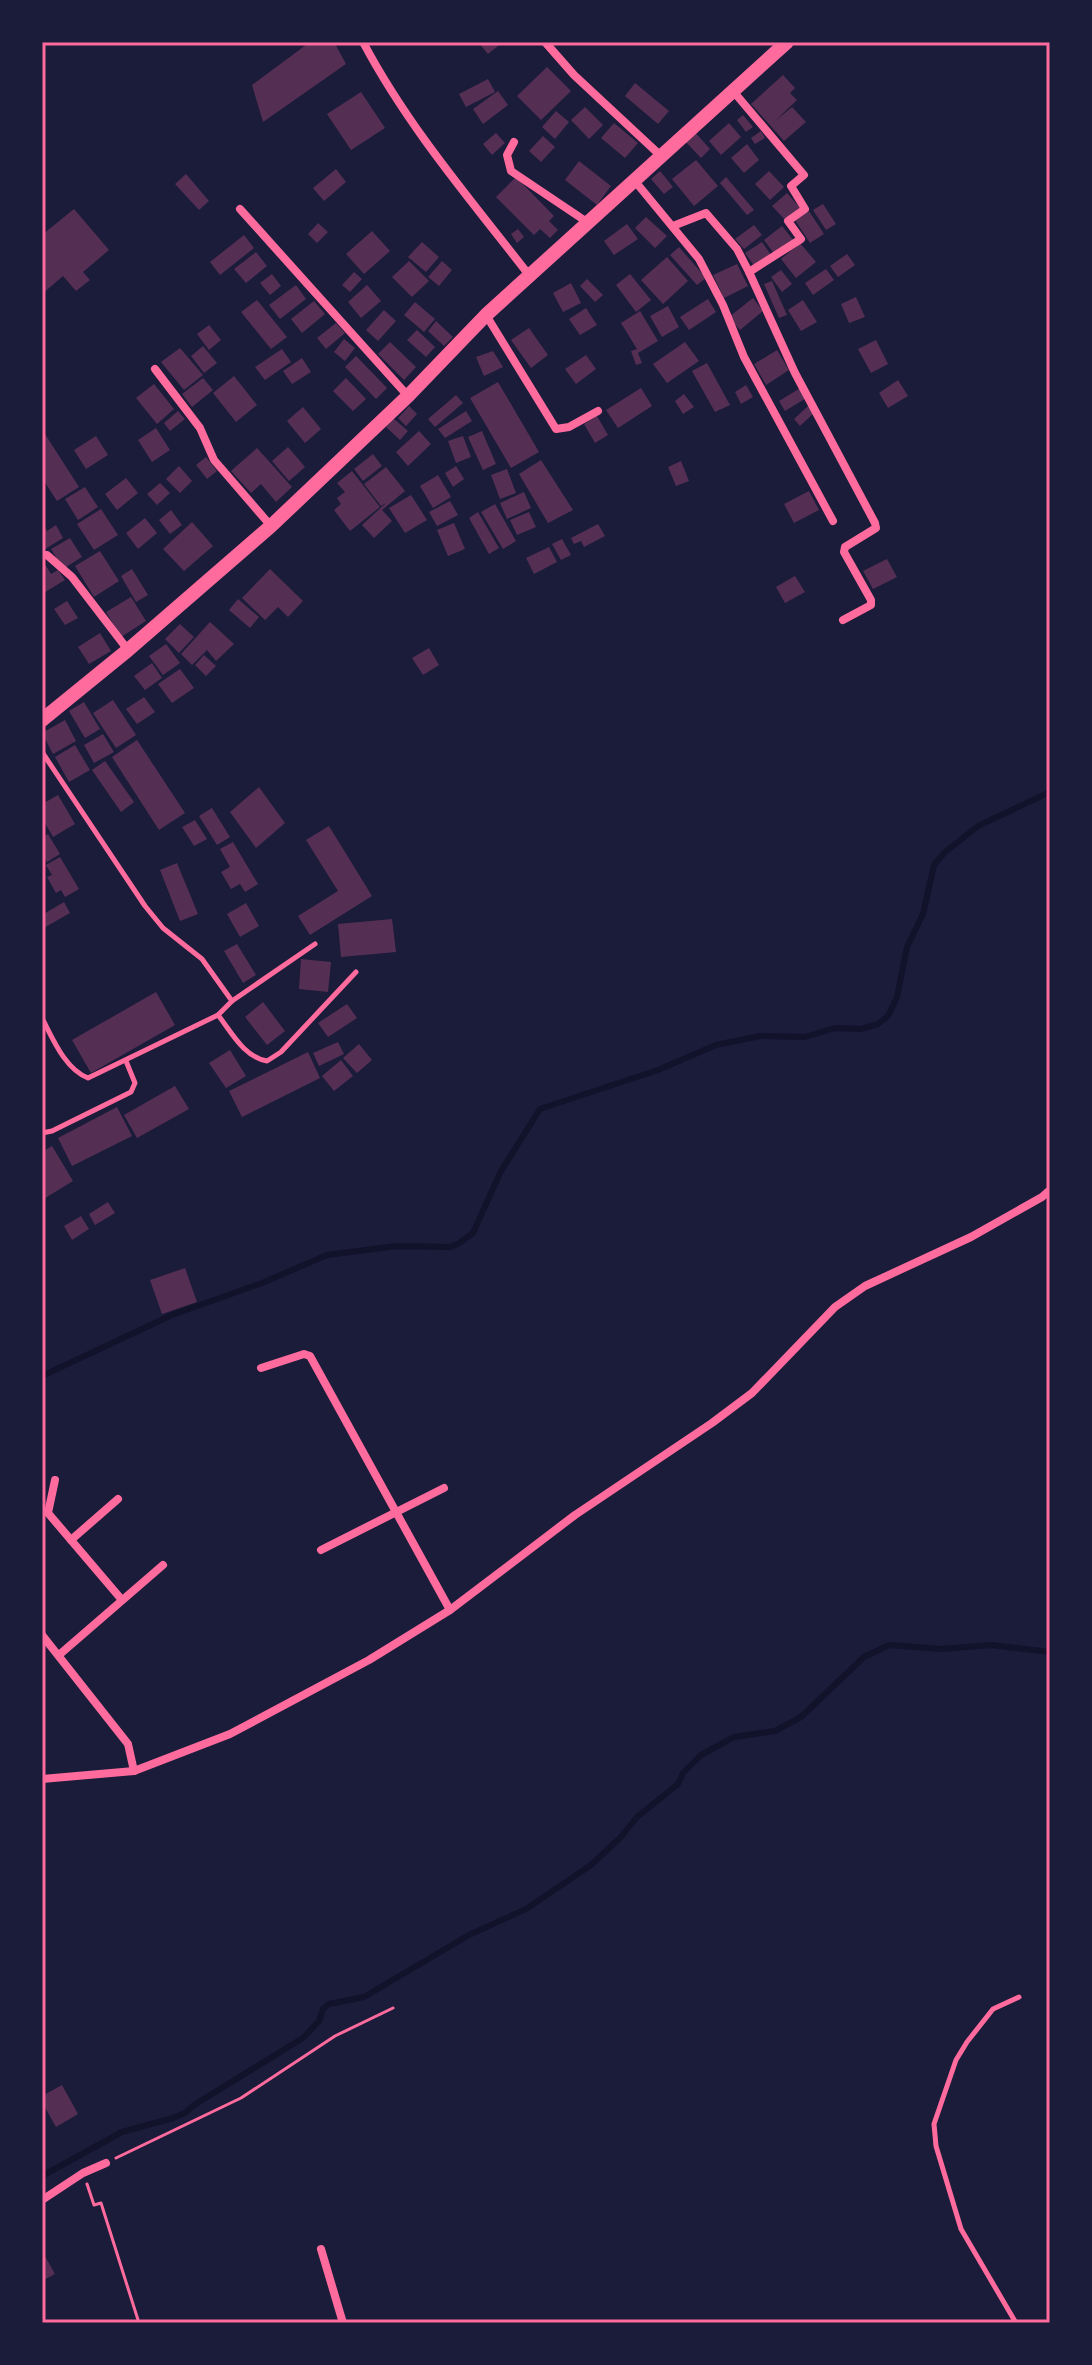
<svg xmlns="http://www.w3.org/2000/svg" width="1092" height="2365" font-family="Jost,sans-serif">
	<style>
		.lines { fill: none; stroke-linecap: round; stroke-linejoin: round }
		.stream { stroke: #12122b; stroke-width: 6 }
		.building { fill: #542f53 }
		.path { stroke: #ff6b9d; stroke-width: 3 }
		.service { stroke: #ff6b9d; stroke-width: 5 }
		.minor { stroke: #ff6b9d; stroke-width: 8 }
		.secondary { stroke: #ff6b9d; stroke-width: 14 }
		.neatline { fill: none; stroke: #ff6b9d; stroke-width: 3 }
	</style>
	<rect width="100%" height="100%" fill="#1b1b3a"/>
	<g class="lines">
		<g class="stream">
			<polyline points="42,1376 172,1315 262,1283 327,1255 397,1246 450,1247 458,1244 473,1233 501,1171 540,1109 658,1070 716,1045 760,1036 805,1037 835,1028 861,1029 878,1024 888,1016 897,997 907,947 923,914 934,865 944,853 978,826 1050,792"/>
			<polyline points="42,2176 122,2132 173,2118 185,2113 194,2105 303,2038 319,2021 323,2009 329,2004 364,1997 469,1935 526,1909 591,1865 621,1837 637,1817 678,1784 683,1773 701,1755 734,1737 775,1731 801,1717 864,1657 889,1645 942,1649 991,1645 1050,1652"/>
		</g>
	</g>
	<g class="building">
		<polygon points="310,42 334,42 346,64 263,122 252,85"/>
		<polygon points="478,42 503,42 488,54"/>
		<polygon points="547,67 571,91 541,120 517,96"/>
		<polygon points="783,75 795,88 790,93 797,100 775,121 792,107 806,122 784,141 751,104"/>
		<polygon points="488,79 495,92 466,107 459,94"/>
		<polygon points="635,83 669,111 658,124 625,96"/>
		<polygon points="498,91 508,105 483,124 473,109"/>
		<polygon points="361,92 385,128 351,150 327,114"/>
		<polygon points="585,107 603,125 589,139 571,120"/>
		<polygon points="556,111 569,122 555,139 542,127"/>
		<polygon points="743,115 753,127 746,132 737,120"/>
		<polygon points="614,123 638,143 625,158 601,138"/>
		<polygon points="729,123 741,137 721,155 709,141"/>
		<polygon points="693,130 710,149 701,158 683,139"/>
		<polygon points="761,131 765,138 755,144 751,138"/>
		<polygon points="496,133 505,143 492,155 483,144"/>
		<polygon points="543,136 555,147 541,162 529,151"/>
		<polygon points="747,144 759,160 744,173 731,158"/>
		<polygon points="696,160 718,186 694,206 672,179"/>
		<polygon points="579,161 611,186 597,205 565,180"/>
		<polygon points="336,169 346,182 324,201 313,188"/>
		<polygon points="660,171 673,187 664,194 651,179"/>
		<polygon points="769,171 784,187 770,200 755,184"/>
		<polygon points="186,174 209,201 199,210 175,184"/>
		<polygon points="516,177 554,216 549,221 558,230 550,238 540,229 534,235 496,197"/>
		<polygon points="726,177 754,210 747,215 720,183"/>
		<polygon points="787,193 800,208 786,221 772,206"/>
		<polygon points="823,204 836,224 826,230 813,210"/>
		<polygon points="74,209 109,250 83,272 90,280 76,291 63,276 42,294 42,235"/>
		<polygon points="809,211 824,234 810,243 795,220"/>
		<polygon points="646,217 667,236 655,248 635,228"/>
		<polygon points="318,223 328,232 317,243 308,234"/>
		<polygon points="627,224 638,239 614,255 604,241"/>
		<polygon points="754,225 762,235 744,249 735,239"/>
		<polygon points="782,226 794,241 775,255 764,240"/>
		<polygon points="518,229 524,237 517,243 511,234"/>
		<polygon points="372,231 390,251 364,274 346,254"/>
		<polygon points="244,235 254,248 220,275 210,262"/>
		<polygon points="422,242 439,257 426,272 408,257"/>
		<polygon points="762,242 771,255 755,267 745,253"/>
		<polygon points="800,243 816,262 796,278 781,259"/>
		<polygon points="679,247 706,278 697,285 670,255"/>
		<polygon points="256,252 267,266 246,283 234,269"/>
		<polygon points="847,254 855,265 838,277 830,266"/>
		<polygon points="667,257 688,281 663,304 641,280"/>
		<polygon points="409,261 429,281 412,297 392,277"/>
		<polygon points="442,261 452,270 439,286 428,277"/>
		<polygon points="737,264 748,286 724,298 713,275"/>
		<polygon points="826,269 834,280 813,295 805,283"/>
		<polygon points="781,270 792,284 782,292 771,277"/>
		<polygon points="354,272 362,279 350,292 342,285"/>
		<polygon points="272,274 281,286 270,295 260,283"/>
		<polygon points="630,274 651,300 636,312 616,285"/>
		<polygon points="587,279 603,295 595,302 580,286"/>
		<polygon points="772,281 787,315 779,318 764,284"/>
		<polygon points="571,283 581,303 563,312 553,293"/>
		<polygon points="296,285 306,299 280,319 269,305"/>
		<polygon points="367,285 381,301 361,318 348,302"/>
		<polygon points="856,297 865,317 849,323 841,304"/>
		<polygon points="753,298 763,311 740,330 729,317"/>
		<polygon points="708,299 716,312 689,330 680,317"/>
		<polygon points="257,300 287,337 271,349 241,312"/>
		<polygon points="803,300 817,322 801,331 788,310"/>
		<polygon points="314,301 325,314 302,333 291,319"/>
		<polygon points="415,302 435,319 424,332 404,315"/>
		<polygon points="668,306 679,327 662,337 650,316"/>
		<polygon points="586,308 597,325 580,335 569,319"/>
		<polygon points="384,310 396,321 378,341 366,330"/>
		<polygon points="640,311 658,341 638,353 642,363 636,365 631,351 637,349 621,323"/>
		<polygon points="436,321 453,337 444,346 428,331"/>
		<polygon points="336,323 345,333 326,349 317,338"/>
		<polygon points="209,325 221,340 209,350 197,334"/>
		<polygon points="529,328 548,355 531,368 511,340"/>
		<polygon points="417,330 435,347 426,357 407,340"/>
		<polygon points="344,339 355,348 345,361 334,352"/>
		<polygon points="876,340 888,364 871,373 858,349"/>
		<polygon points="390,342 416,367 404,380 378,354"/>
		<polygon points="685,342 699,361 667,383 653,364"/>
		<polygon points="203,346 217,363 204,373 191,356"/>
		<polygon points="180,348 203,375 184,390 161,362"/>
		<polygon points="282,349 291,362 265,380 255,367"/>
		<polygon points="777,350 789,370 766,385 754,364"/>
		<polygon points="493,351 503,367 484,376 476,357"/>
		<polygon points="586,355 596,369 576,384 565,369"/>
		<polygon points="356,356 387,388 376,399 345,367"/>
		<polygon points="302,358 311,372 292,384 283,371"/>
		<polygon points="707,363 730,405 715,412 692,371"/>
		<polygon points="234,376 257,405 236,422 213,393"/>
		<polygon points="203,378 213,390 192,407 182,394"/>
		<polygon points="346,378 366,399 353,411 333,391"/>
		<polygon points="898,380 908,396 888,408 879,393"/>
		<polygon points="498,382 539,452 511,468 470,398"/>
		<polygon points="154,384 174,409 157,424 136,398"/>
		<polygon points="746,385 753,397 741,404 735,392"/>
		<polygon points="802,387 808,397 785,411 779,401"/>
		<polygon points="641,388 652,406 618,428 606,410"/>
		<polygon points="684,394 694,407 683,414 675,401"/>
		<polygon points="456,395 463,403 435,427 428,419"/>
		<polygon points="809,405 815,412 800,426 794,419"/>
		<polygon points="409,406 417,414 406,426 398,418"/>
		<polygon points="303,407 321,429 305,443 287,421"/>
		<polygon points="178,411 185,419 170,431 164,423"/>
		<polygon points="466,411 472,421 445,438 438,429"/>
		<polygon points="597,416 608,435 595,443 584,424"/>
		<polygon points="393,418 408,431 400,440 386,427"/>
		<polygon points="156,428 170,450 152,462 138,440"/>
		<polygon points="419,431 431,444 408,466 396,452"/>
		<polygon points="482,431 496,464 483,470 468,437"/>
		<polygon points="45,434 79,487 57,501 42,478 42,435"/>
		<polygon points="96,436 108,455 86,469 74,450"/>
		<polygon points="463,436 471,457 456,463 448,441"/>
		<polygon points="288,447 305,467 289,481 272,461"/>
		<polygon points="257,448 292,487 276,502 261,484 251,493 231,471"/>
		<polygon points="373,454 382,466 363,481 354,469"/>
		<polygon points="206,457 217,471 207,479 196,465"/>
		<polygon points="541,460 573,510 548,523 519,474"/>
		<polygon points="681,461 689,481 676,486 668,467"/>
		<polygon points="179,466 192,481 180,493 166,479"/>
		<polygon points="456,466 464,479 453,487 445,473"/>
		<polygon points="386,467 405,491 382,510 392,521 374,538 362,525 386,503 381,506 364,484"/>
		<polygon points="507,469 516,493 500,499 491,475"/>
		<polygon points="352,471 380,507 350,531 334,510 341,504 337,498 345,492 337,483"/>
		<polygon points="438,475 451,497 433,508 420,486"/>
		<polygon points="126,478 138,493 117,510 105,494"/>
		<polygon points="160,483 170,493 157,505 147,494"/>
		<polygon points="85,487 98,507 78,520 65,499"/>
		<polygon points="809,491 819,510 794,523 784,504"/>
		<polygon points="524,492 531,508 507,519 500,503"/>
		<polygon points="411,495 427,520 405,533 389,508"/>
		<polygon points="450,501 458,515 437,526 429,512"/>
		<polygon points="495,504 516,541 503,549 481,512"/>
		<polygon points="101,509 118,535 94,550 77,524"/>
		<polygon points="171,510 182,525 170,534 159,520"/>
		<polygon points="478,512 499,548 489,554 469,518"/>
		<polygon points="529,512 536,527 517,535 510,520"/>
		<polygon points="145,518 157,533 138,549 126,533"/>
		<polygon points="192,522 213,546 184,571 163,549"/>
		<polygon points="42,523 47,531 56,525 63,538 42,551"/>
		<polygon points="454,523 465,549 448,556 437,530"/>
		<polygon points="598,524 605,536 584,547 581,541 574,544 571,538"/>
		<polygon points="70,538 82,557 63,569 51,549"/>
		<polygon points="562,539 571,555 561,560 552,544"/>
		<polygon points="549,547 557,562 534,574 526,558"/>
		<polygon points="100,551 119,581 94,597 75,566"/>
		<polygon points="42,559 51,574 58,570 65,580 42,594"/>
		<polygon points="887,559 897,577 873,589 863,571"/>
		<polygon points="132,569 148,595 136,602 121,576"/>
		<polygon points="270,569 303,601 288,617 278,607 265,620 242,598"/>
		<polygon points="795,576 805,592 785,603 776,587"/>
		<polygon points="131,597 146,621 121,637 106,612"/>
		<polygon points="238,599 259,617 250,628 229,610"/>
		<polygon points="67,601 78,618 65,625 54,609"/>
		<polygon points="210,622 234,644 216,661 207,650 192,665 181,654"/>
		<polygon points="180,624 194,637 179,653 165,639"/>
		<polygon points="100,633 111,651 89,664 78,647"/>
		<polygon points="166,644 180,663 163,675 149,656"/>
		<polygon points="429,648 439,665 423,675 412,658"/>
		<polygon points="204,655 216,666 206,676 195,665"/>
		<polygon points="152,663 162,678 145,690 134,676"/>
		<polygon points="180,669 194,688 172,703 158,684"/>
		<polygon points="144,697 155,712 137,724 126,709"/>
		<polygon points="113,700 136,735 116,748 93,713"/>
		<polygon points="84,702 100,729 85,738 69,711"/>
		<polygon points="65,720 76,741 53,754 42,733"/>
		<polygon points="103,734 114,752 94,763 84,745"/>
		<polygon points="137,740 185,813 159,830 112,757"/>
		<polygon points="75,745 90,770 69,782 55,757"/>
		<polygon points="105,761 134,802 121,812 92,770"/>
		<polygon points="259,787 285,823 256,848 230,812"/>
		<polygon points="58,795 75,824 53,837 42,818 42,804"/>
		<polygon points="212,808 230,837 217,845 199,816"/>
		<polygon points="195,820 207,839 194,846 182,827"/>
		<polygon points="329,826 372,896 310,935 298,916 338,891 306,840"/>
		<polygon points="48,834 60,854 47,862 42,854 42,837"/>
		<polygon points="233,842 258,884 245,892 240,884 231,889 221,872 230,867 220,849"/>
		<polygon points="60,857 79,889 65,897 61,890 56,893 47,877 52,875 46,865"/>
		<polygon points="177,863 198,914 180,921 160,870"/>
		<polygon points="64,902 70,913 42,929 42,915"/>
		<polygon points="246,903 259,926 240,937 227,914"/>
		<polygon points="392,919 396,952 341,957 338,924"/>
		<polygon points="237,944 256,975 243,983 224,951"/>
		<polygon points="301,959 331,962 328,992 299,989"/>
		<polygon points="156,992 175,1025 91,1073 72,1040"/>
		<polygon points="263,1002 285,1031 267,1045 245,1017"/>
		<polygon points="347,1004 357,1018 328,1037 318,1023"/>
		<polygon points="338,1042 344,1054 319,1066 313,1053"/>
		<polygon points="359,1044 372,1060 357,1073 343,1058"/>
		<polygon points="230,1050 246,1076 226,1088 209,1063"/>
		<polygon points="308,1052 320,1078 242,1117 229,1091"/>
		<polygon points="341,1060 353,1076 334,1091 322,1076"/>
		<polygon points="175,1086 189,1109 137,1138 124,1115"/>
		<polygon points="117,1107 132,1136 72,1166 58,1138"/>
		<polygon points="52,1146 73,1181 42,1200 42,1179 44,1177 42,1173 42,1152"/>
		<polygon points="108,1202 115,1213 95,1225 89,1214"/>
		<polygon points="81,1216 89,1229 72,1240 64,1226"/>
		<polygon points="185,1268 197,1302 162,1314 150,1280"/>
		<polygon points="62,2085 78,2114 56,2127 42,2102 42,2096"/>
		<polygon points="42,2251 55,2274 42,2281"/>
	</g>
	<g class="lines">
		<g class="path">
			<polyline points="116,2158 241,2098 335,2036 393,2008"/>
			<polyline points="87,2184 94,2205 101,2203 139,2323"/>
		</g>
		<g class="service">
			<path d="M42 752 145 906 163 928 202 959 232 1001 218 1015 88 1078C65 1069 53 1039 42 1018"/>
			<polyline points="232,1001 315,944"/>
			<path d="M218 1015C232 1033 244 1057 267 1061L281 1052 356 972"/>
			<polyline points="42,1133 52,1131 131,1092 135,1083 126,1061"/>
			<polyline points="1016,2323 961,2229 936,2146 934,2124 956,2060 967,2042 993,2009 1019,1997"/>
		</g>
		<g class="minor">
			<path d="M363 42C408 127 470 199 529 275"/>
			<polyline points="545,42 574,75 661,156"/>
			<polyline points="733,91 804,175 791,186 805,209 788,221 801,239 749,272"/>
			<polyline points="514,142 507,155 511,171 587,222"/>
			<polyline points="634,180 699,259 723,305 744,357 833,521"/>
			<polyline points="240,209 408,396"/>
			<polyline points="673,226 706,213 737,249 749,272 795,373 875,523 876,528 845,547 844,552 871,600 871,605 843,620"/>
			<polyline points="486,315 556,429 569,427 598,411"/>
			<polyline points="155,369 200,428 214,460 271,526"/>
			<polyline points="42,555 47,555 72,577 128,650"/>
			<polyline points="261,1368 304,1354 310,1356 450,1610"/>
			<polyline points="55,1480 48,1513 122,1600"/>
			<polyline points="71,1540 118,1499"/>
			<polyline points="321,1550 444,1488"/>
			<polyline points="42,1635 128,1744 134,1771"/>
			<polyline points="59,1655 163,1565"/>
			<polyline points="42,1779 134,1771 230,1734 369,1660 450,1610 575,1515 712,1423 752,1393 835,1307 865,1286 971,1237 1042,1197 1050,1190"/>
			<polyline points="42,2200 83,2173 106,2163"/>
			<polyline points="321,2249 343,2323"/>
		</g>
		<polyline class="secondary" points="42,720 128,650 271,526 408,396 486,315 787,42"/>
	</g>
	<rect width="1092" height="2365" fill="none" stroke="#1b1b3a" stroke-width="88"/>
	<rect x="44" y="44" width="1004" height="2277" class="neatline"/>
</svg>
